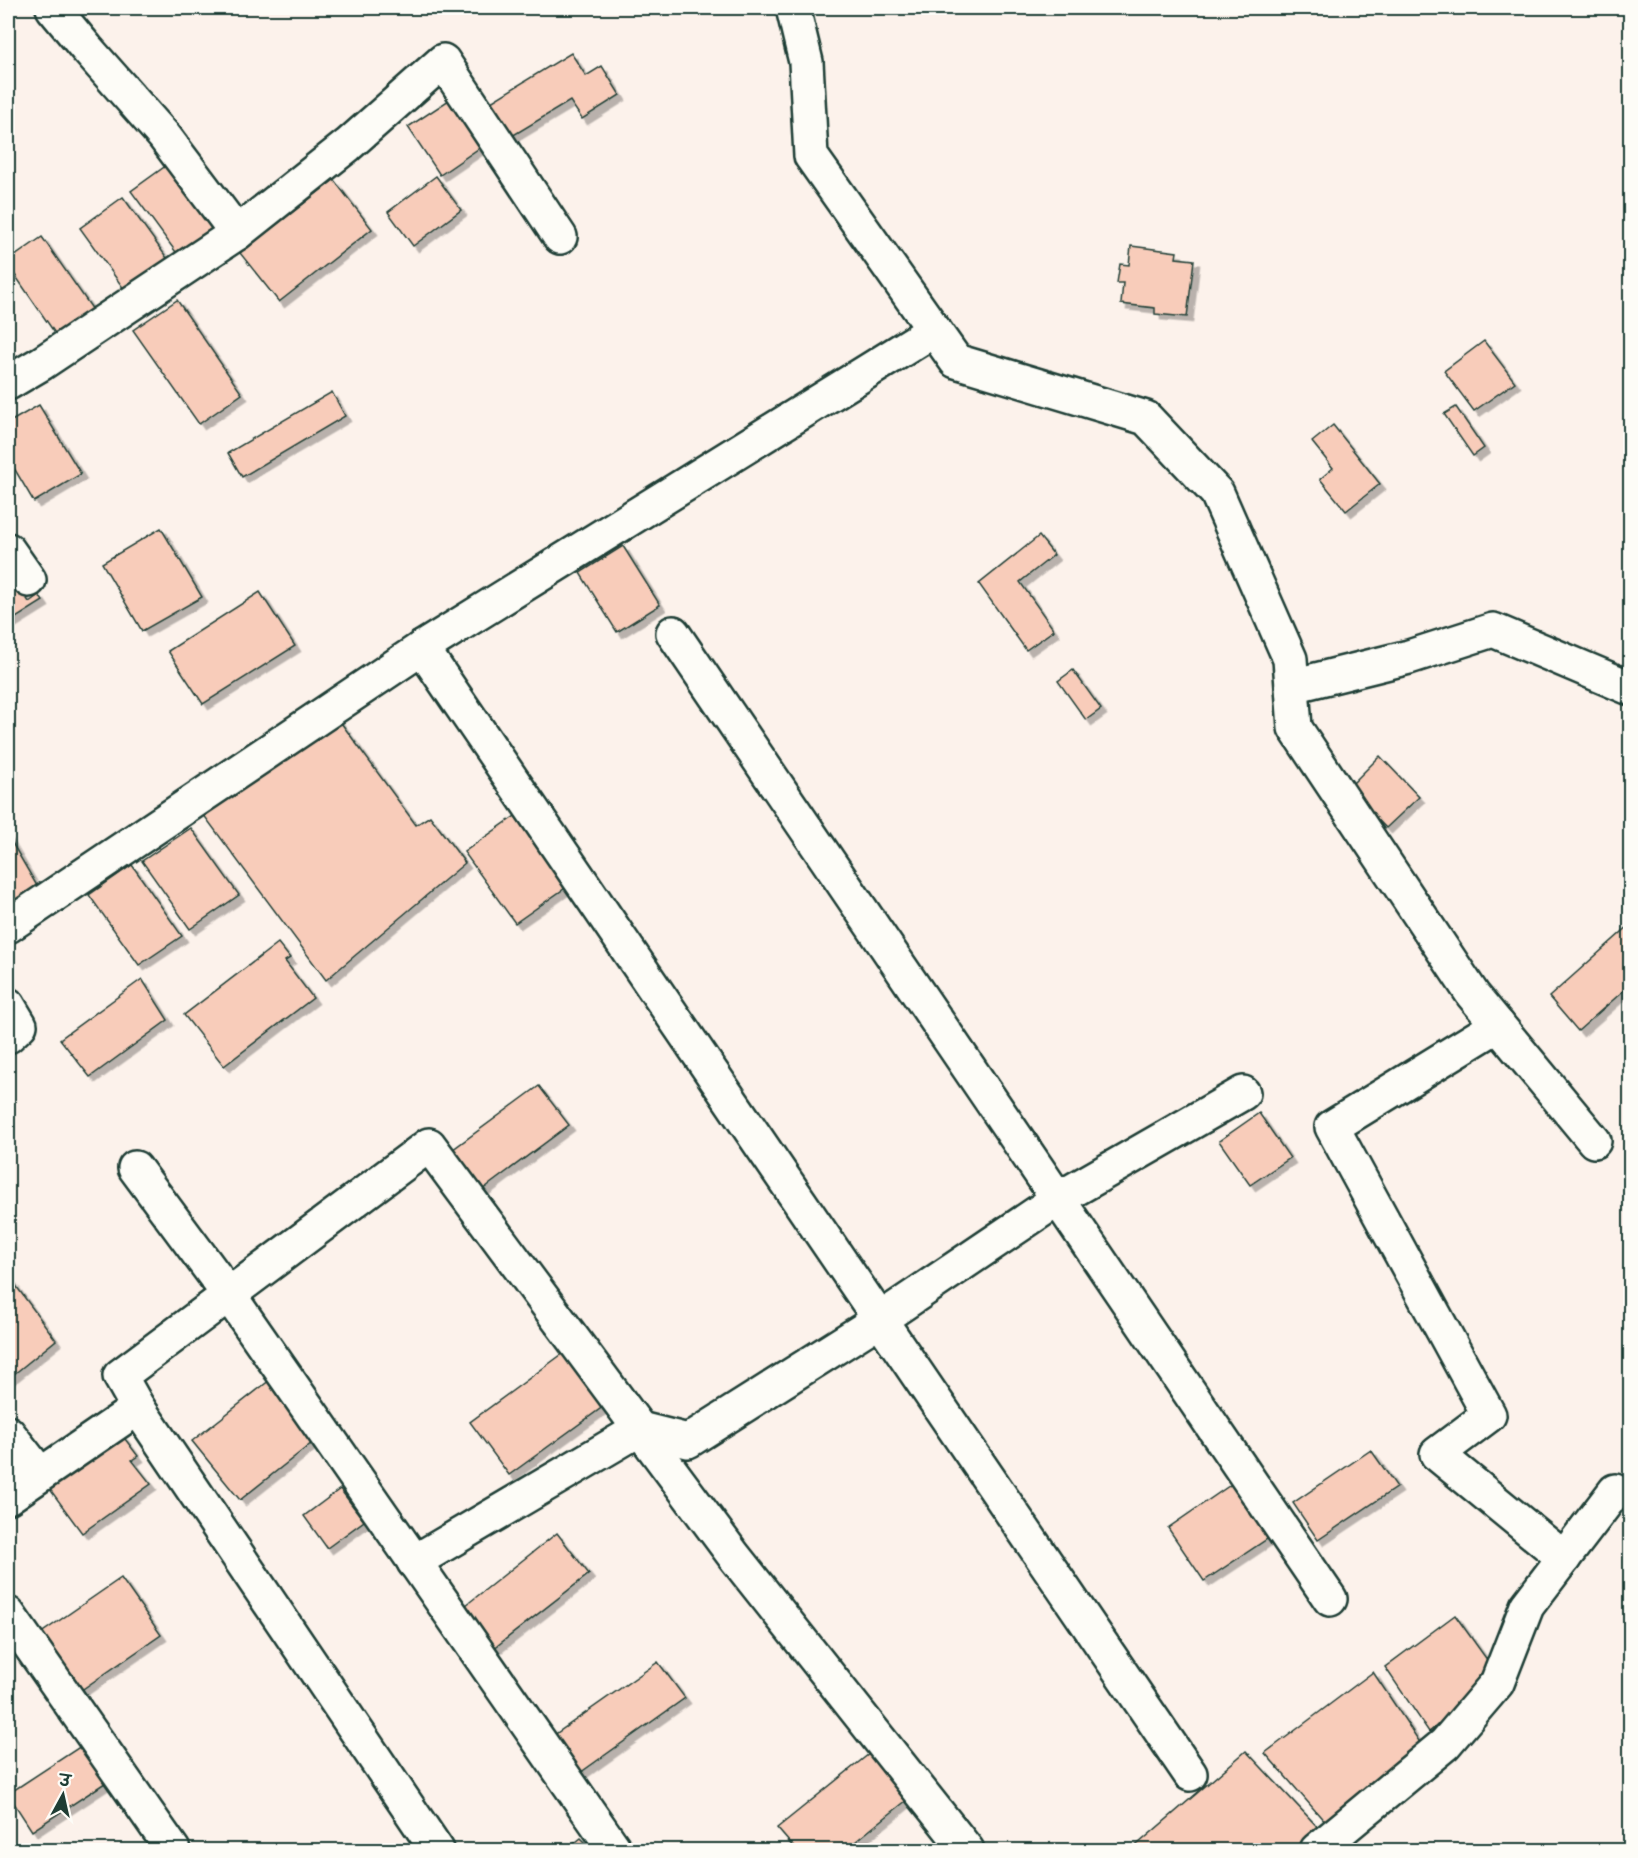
<svg xmlns="http://www.w3.org/2000/svg" width="1638" height="1858" font-family="Sriracha,'Playpen Sans Deva',sans-serif">
	<style>
		.building { fill: #f8ccba; stroke: #1f3d34; stroke-width: 1.5; filter: url(#shadow) }
		.lines { fill: none; stroke-linecap: round; stroke-linejoin: round }
		.street-casing { stroke: #1f3d34; stroke-width: 38 }
		.street { stroke: #fdfcf7; stroke-width: 33 }
	</style>
	<defs>
		<filter id="shadow"><feDropShadow dx="5.5" dy="5.5" stdDeviation="0" flood-color="#0004"/></filter>
	</defs>
	<rect width="100%" height="100%" fill="#fcf2eb"/>
	<filter id="ink" filterUnits="userSpaceOnUse"><feTurbulence type="fractalNoise" baseFrequency=".0167" numOctaves="2"/><feDisplacementMap in="SourceGraphic" scale="12" xChannelSelector="R" yChannelSelector="G"/><feConvolveMatrix kernelMatrix="1 2 1 2 8 2 1 2 1" color-interpolation-filters="sRGB"/></filter>
	<g filter="url(#ink)">
		<g class="building">
			<polygon points="571,53 586,76 602,66 620,95 582,119 570,101 512,136 491,102"/>
			<polygon points="455,96 488,142 440,175 408,127"/>
			<polygon points="174,160 223,228 181,259 131,191"/>
			<polygon points="436,176 461,210 413,246 388,212"/>
			<polygon points="334,180 372,229 279,302 240,253"/>
			<polygon points="123,197 172,265 129,296 80,228"/>
			<polygon points="42,237 98,317 61,342 8,265 8,261"/>
			<polygon points="1131,246 1177,252 1176,258 1194,260 1187,317 1155,314 1155,308 1121,304 1123,283 1117,283 1120,264 1129,265"/>
			<polygon points="177,300 242,394 199,424 133,330"/>
			<polygon points="1484,341 1515,382 1474,411 1444,371"/>
			<polygon points="332,392 345,416 242,477 228,453"/>
			<polygon points="39,405 81,474 34,502 8,458 8,423"/>
			<polygon points="1456,407 1484,448 1473,456 1444,414"/>
			<polygon points="1333,425 1380,484 1346,511 1320,479 1333,468 1312,442"/>
			<polygon points="161,528 202,597 142,631 102,563"/>
			<polygon points="1039,536 1054,555 1020,582 1054,630 1026,650 979,584"/>
			<polygon points="623,546 660,605 617,632 580,573"/>
			<polygon points="18,585 29,602 39,595 43,601 8,623 8,592"/>
			<polygon points="260,592 295,646 203,704 168,651"/>
			<polygon points="1073,670 1101,709 1086,720 1058,681"/>
			<polygon points="336,716 416,825 430,816 465,863 326,980 203,814"/>
			<polygon points="1380,756 1419,797 1386,828 1348,788"/>
			<polygon points="518,814 568,886 515,923 464,852"/>
			<polygon points="191,828 239,895 190,929 142,861"/>
			<polygon points="8,836 40,891 8,914"/>
			<polygon points="132,865 182,936 139,965 89,895"/>
			<polygon points="1630,925 1630,985 1578,1031 1549,997"/>
			<polygon points="278,943 290,958 285,961 313,998 224,1066 184,1015"/>
			<polygon points="142,979 168,1020 90,1077 60,1039"/>
			<polygon points="539,1086 569,1125 482,1190 452,1150"/>
			<polygon points="1259,1113 1290,1158 1250,1185 1219,1141"/>
			<polygon points="8,1275 56,1340 8,1379"/>
			<polygon points="565,1352 604,1406 509,1475 470,1422"/>
			<polygon points="270,1380 317,1439 240,1500 192,1441"/>
			<polygon points="122,1435 138,1456 132,1460 151,1484 82,1533 49,1488"/>
			<polygon points="1371,1450 1397,1487 1318,1540 1293,1503"/>
			<polygon points="1242,1477 1279,1531 1204,1581 1168,1528"/>
			<polygon points="340,1489 364,1521 327,1548 304,1516"/>
			<polygon points="557,1533 589,1574 493,1649 461,1609"/>
			<polygon points="121,1578 161,1635 77,1693 37,1636"/>
			<polygon points="1455,1615 1498,1675 1429,1732 1385,1667"/>
			<polygon points="658,1662 685,1698 577,1775 550,1738"/>
			<polygon points="1373,1672 1427,1753 1333,1831 1265,1753"/>
			<polygon points="81,1746 105,1783 32,1831 8,1794"/>
			<polygon points="1246,1751 1327,1837 1309,1850 1131,1850"/>
			<polygon points="869,1754 907,1800 845,1850 796,1850 777,1828"/>
			<polygon points="581,1838 593,1850 566,1850"/>
		</g>
		<g class="lines">
			<defs>
				<g id="street">
					<polyline points="53,8 87,49 164,136 237,233"/>
					<polyline points="793,8 806,62 811,156 956,361 1146,418 1217,493 1290,659 1295,728 1473,995 1594,1141"/>
					<polyline points="8,383 42,363 237,233 348,145 443,61 560,237"/>
					<polyline points="8,550 29,580"/>
					<polyline points="673,633 1330,1599"/>
					<polyline points="422,648 1190,1774"/>
					<polyline points="1292,686 1409,657 1493,630 1630,688"/>
					<polyline points="8,926 422,648 934,330"/>
					<polyline points="8,1005 20,1025 8,1036"/>
					<polyline points="1498,1025 1332,1127 1489,1415 1437,1454 1564,1558"/>
					<polyline points="135,1168 229,1295 615,1850"/>
					<polyline points="8,1433 40,1474"/>
					<polyline points="8,1497 138,1408"/>
					<polyline points="414,1562 640,1429 688,1441 879,1320 1058,1199 1243,1093"/>
					<polyline points="8,1614 173,1850"/>
					<polyline points="437,1850 138,1408 120,1376 429,1145 734,1556 967,1850"/>
					<polyline points="1317,1850 1445,1744 1497,1683 1527,1606 1615,1491"/>
				</g>
			</defs>
			<use href="#street" class="street-casing"/>
			<use href="#street" class="street"/>
		</g>
	</g>
	<rect width="1638" height="1858" fill="none" stroke="#fdfcf7" stroke-width="30"/>
	<rect x="15" y="15" width="1608" height="1828" fill="none" stroke="#1f3d34" stroke-width="2" filter="url(#ink)"/>
	<g transform="translate(63 1795) rotate(8)" stroke="#fdfcf7" stroke-width="4.5" paint-order="stroke">
	<path d="M0-4.5L10 22L0 15L-10 22Z" fill="#1f3d34"/>
	<text y="-9" font-size="16" font-weight="bold" text-anchor="middle" fill="#1f3d34">उ</text>
	</g>
</svg>
